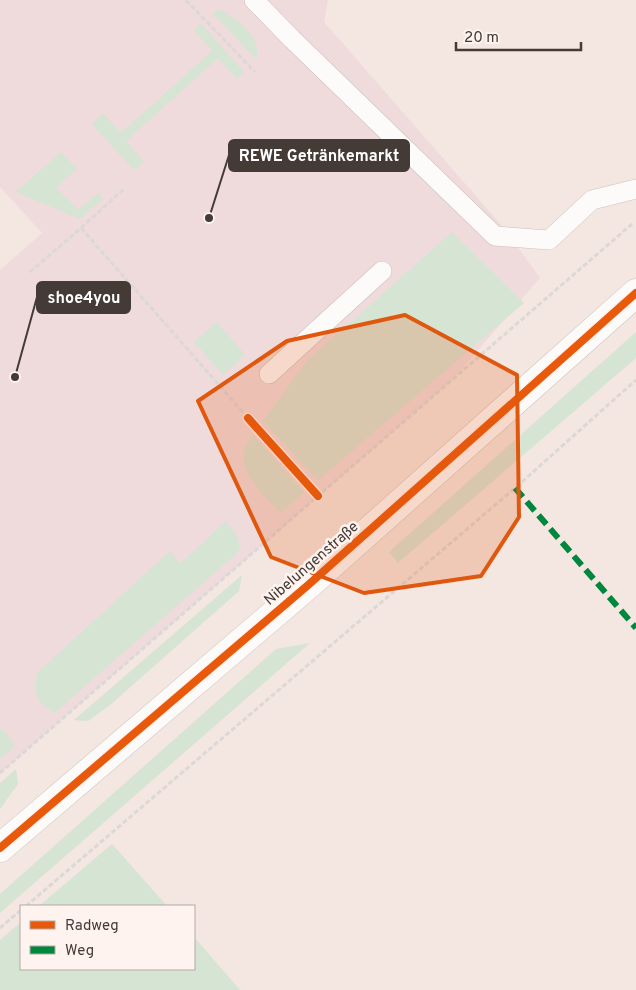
<svg xmlns="http://www.w3.org/2000/svg" width="636" height="990" font-family="Overpass,sans-serif">
	<style>
		.commercial { fill: #efdbdc }
		.green { fill: #d6e4d4 }
		.lines { fill: none; stroke-linecap: round; stroke-linejoin: round }
		.lane-casing { stroke: #cbc1bc; stroke-width: 20 }
		.street-casing { stroke: #cbc1bc; stroke-width: 29 }
		.path { stroke: #dcd8d6; stroke-width: 3; stroke-dasharray: 5 2.5; stroke-linecap: butt }
		.lane { stroke: #fdfbfa; stroke-width: 19 }
		.street { stroke: #fdfbfa; stroke-width: 28 }
		.quiet { stroke: #00873e; stroke-width: 6; stroke-dasharray: 12 6; stroke-linecap: butt }
		.cycleway-casing { stroke: #fef3ef; stroke-width: 11 }
		.cycleway { stroke: #e8590c; stroke-width: 8 }
		.marked { fill: #e0570e; fill-opacity: 0.2; stroke: #e0570e; stroke-width: 4; stroke-linejoin: round }
		.labels { text-anchor: middle; stroke-width: 5; stroke-linejoin: round; paint-order: stroke }
		.street-label { font-size: 15px; fill: #443a36; stroke: #fef3ef }
		.leader { fill: none; stroke: #443a36; stroke-width: 2 }
		.callout-dot { fill: #443a36; stroke: #fef3ef; stroke-width: 2 }
		.callout { fill: #443a36; stroke: #443a36; stroke-width: 2 }
		.callout-label { font-size: 16px; text-anchor: middle; font-weight: bold; fill: #fff }
	</style>
	<rect width="100%" height="100%" fill="#f4e6e0"/>
	<polygon class="commercial" points="0,0 328,0 324,22 503,227 540,278 453,379 0,773 0,270 42,233 0,187"/>
	<g class="green">
		<path d="M220 9C234 18 254 30 257 48 257 52 257 57 257 60L212 13Z"/>
		<polygon points="201,23 244,72 237,79 218,58 126,141 144,162 134,170 92,124 103,113 121,133 212,51 194,30"/>
		<polygon points="61,152 77,169 56,187 78,210 98,193 103,199 80,219 16,192"/>
		<polygon points="452,232 524,303 318,480 263,421 307,361"/>
		<polygon points="217,322 245,355 223,375 194,342"/>
		<polygon points="636,332 636,358 398,563 389,552"/>
		<path d="M253 435 304 493 280 513C267 498 237 472 245 449 247 444 250 439 253 435Z"/>
		<polygon points="226,521 237,536 240,548 236,554 54,713 39,702 35,689 37,673 170,551 180,564"/>
		<polygon points="242,575 239,591 110,705 88,721 74,720"/>
		<polygon points="310,643 0,913 0,894 276,649"/>
		<polygon points="0,730 5,731 15,746 0,759"/>
		<polygon points="16,769 18,784 0,809 0,783"/>
		<polygon points="112,844 167,906 39,906"/>
		<polygon points="21,922 21,969 194,969 194,937 240,990 0,990 0,940"/>
	</g>
	<g class="lines">
		<defs>
			<g id="lane">
				<polyline points="254,0 292,39 495,236 549,240 592,200 636,189"/>
				<polyline points="269,374 382,271"/>
			</g>
			<polyline id="street" points="0,848 307,586 636,293"/>
		</defs>
		<use href="#lane" class="lane-casing"/>
		<use href="#street" class="street-casing"/>
		<g class="path">
			<polyline points="186,0 255,72"/>
			<polyline points="81,228 124,189"/>
			<polyline points="30,272 81,228 248,418"/>
			<polyline points="0,773 318,496 632,224"/>
			<polyline points="26,906 515,488 636,380"/>
			<polyline points="0,928 21,910"/>
		</g>
		<use href="#lane" class="lane"/>
		<use href="#street" class="street"/>
		<polyline class="quiet" points="515,488 636,628"/>
		<defs>
			<g id="cycleway">
				<polyline points="248,418 318,496"/>
				<polyline points="0,848 307,586 636,293"/>
			</g>
		</defs>
		<use href="#cycleway" class="cycleway-casing"/>
		<use href="#cycleway" class="cycleway"/>
	</g>
	<path class="marked" d="M405 315 517 375 519 517 481 576 364 593 271 557 198 401 287 341Z"/>
	<g class="labels">
		<g class="street-label">
			<text transform="translate(311 563) rotate(-41)" y="5">Nibelungenstraße</text>
		</g>
	</g>
	<path class="leader" d="M209 218L229 155M15 377L37 297"/>
	<g class="callout-dot">
		<circle cx="209" cy="218" r="5"/>
		<circle cx="15" cy="377" r="5"/>
	</g>
	<g class="callout">
		<rect x="229" y="140" width="180" height="31" rx="5"/>
		<rect x="37" y="282" width="93" height="31" rx="5"/>
	</g>
	<g class="callout-label">
		<text x="319" y="161">REWE Getränkemarkt</text>
		<text x="84" y="303">shoe4you</text>
	</g>
	<rect x="20" y="905" width="175" height="65" fill="#fef3ef" stroke="#b4a9a5"/>
	<rect x="30" y="921" width="25" height="8" fill="#e8590c" stroke="#b4a9a5"/>
	<text x="65" y="930" font-size="15" fill="#443a36">Radweg</text>
	<rect x="30" y="946" width="25" height="8" fill="#00873e" stroke="#b4a9a5"/>
	<text x="65" y="955" font-size="15" fill="#443a36">Weg</text>
	<path d="M456 42v8h125v-8" fill="none" stroke="#443a36" stroke-width="2.5"/>
	<text x="464" y="42" font-size="15" fill="#443a36" stroke="#fef3ef" stroke-width="4" paint-order="stroke">20 m</text>
</svg>
